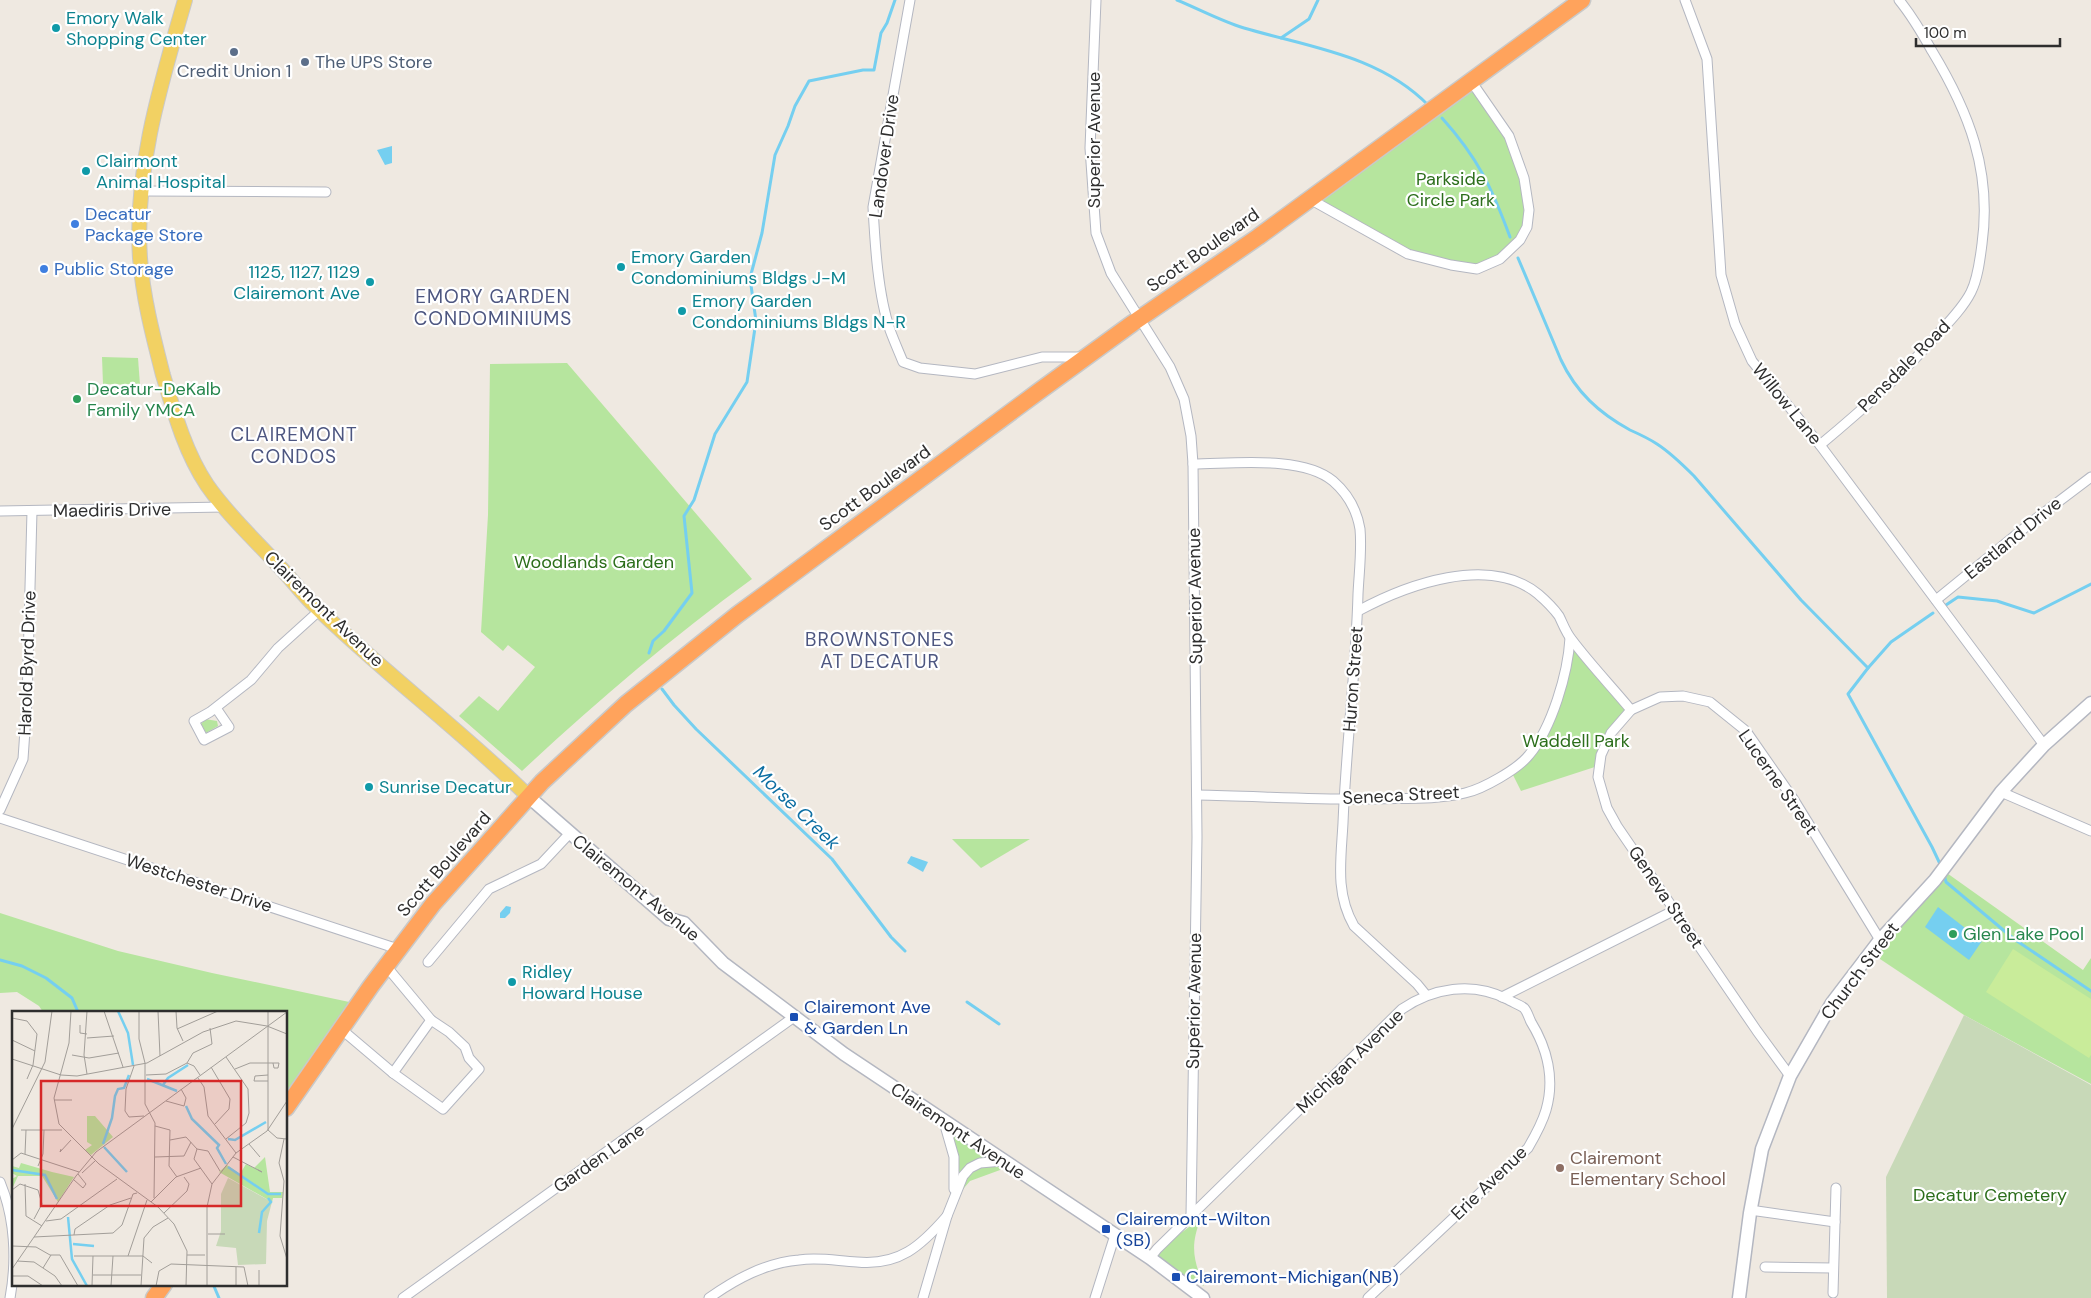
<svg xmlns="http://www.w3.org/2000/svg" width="2091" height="1298" font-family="'DM Sans',sans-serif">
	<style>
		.green { fill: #b6e59e }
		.cemetery { fill: #c8d9b8 }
		.pitch { fill: #c9ec9a }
		.water { fill: #75cff0 }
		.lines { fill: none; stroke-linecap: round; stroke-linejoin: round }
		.stream { stroke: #75cff0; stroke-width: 3 }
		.street-casing { stroke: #b4b7c1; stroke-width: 11 }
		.secondary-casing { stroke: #b4b7c1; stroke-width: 15 }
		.primary-casing { stroke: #c9c9c9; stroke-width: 16 }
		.highway-casing { stroke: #c9c9c9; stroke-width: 19 }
		.street { stroke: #fff; stroke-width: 9 }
		.secondary { stroke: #fff; stroke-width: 12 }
		.primary { stroke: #f2d163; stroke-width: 14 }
		.highway { stroke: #ffa35c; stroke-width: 16 }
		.culture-dot { fill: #0f9aa8; stroke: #fff; stroke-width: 2 }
		.service-dot { fill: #5c6f8a; stroke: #fff; stroke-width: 2 }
		.shop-dot { fill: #3f7fe0; stroke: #fff; stroke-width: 2 }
		.leisure-dot { fill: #2e9e5b; stroke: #fff; stroke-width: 2 }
		.transit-dot { fill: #1a4fb4; stroke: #fff; stroke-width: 2 }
		.education-dot { fill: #8d6e63; stroke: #fff; stroke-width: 2 }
		.labels { text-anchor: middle; stroke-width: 4.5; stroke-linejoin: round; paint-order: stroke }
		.culture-label { font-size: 18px; fill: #0d838f; stroke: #fff; text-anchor: start }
		.service-label { font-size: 18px; fill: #4e5e75; stroke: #fff; text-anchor: start }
		.street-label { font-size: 18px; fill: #2e2e2e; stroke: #fff }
		.park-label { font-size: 18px; fill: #2c6e1b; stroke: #fff }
		.shop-label { font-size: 18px; fill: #366cbe; stroke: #fff; text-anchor: start }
		.leisure-label { font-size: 18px; fill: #27864d; stroke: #fff; text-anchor: start }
		.transit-label { font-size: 18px; fill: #164399; stroke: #fff; text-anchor: start }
		.education-label { font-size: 18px; fill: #785e54; stroke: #fff; text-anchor: start }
		.neighbourhood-label { font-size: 19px; letter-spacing: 1px; fill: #4d5680; stroke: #fff }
		.water-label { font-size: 19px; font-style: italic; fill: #0d6fa3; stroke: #fff }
		.inset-river { fill: none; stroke: #75cff0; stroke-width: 2.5 }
		.inset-road { fill: none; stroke: #a29e99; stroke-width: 1 }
		.view { fill: #d62828; fill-opacity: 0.15; stroke: #d62828; stroke-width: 2.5 }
		.inset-edge { fill: none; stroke: #2e2e2e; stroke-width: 2.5 }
	</style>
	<rect width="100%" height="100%" fill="#efe9e1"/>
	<g class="green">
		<polygon points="1480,86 1507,141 1522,183 1525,207 1523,227 1515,242 1499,255 1482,264 1472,265 1418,253 1392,243 1316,199"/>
		<polygon points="102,357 138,358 140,385 103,384"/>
		<path d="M567 363 752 579C671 638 595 703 522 771L459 716 479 696 498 711 535 667 508 645 503 651 481 632 488 515 490 364Z"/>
		<polygon points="1573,648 1627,710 1606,745 1604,764 1521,791 1511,771 1531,758"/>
		<polygon points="205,719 217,721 218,726 206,733 201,724"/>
		<polygon points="952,839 1030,839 981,868"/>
		<polygon points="1944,871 2083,970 2091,958 2091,1084 1964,1015 1868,951"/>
		<polygon points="0,913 118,951 212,973 354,1003 286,1108 286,1012 43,1012 39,1006 17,992 0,993"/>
		<polygon points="946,1122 1011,1166 970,1181 952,1202 955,1187"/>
		<path d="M1201 1218C1190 1246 1193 1259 1204 1286L1149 1257Z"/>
	</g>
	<polygon class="cemetery" points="1964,1015 2091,1085 2091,1298 1887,1298 1886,1177"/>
	<polygon class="pitch" points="2013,949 2091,999 2091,1055 2089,1058 1986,992"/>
	<g class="water">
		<polygon points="392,146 392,163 385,165 377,150"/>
		<polygon points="911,856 928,862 923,872 907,863"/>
		<polygon points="506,906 511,907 510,913 505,918 500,918 500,913"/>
		<polygon points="1938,907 1982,941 1969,960 1925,927"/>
	</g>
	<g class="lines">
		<g class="stream">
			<path d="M1177 0C1199 9 1221 21 1244 28 1308 47 1380 55 1429 106"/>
			<polyline points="1281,38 1309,19 1318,0"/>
			<path d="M1442 118C1478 158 1492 188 1510 237"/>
			<path d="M1518 258 1561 360C1576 392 1599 413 1630 430 1639 434 1648 438 1657 444 1671 453 1682 464 1694 476L1801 600 1868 668 1848 694 1932 847 1941 866"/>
			<polyline points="1946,605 1958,597 1997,601 2034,613 2091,584"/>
			<polyline points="649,653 653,641 664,631 692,593 684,516 694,500 715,434 747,382 756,321 750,278 762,233 775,155 788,126 795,106 809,81 863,70 874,70 881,33 887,23 895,0"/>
			<polyline points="1868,668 1891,642 1933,613"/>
			<polyline points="662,689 674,705 696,729 832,859 891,937 905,951"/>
			<polyline points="1944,874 1946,882 2014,939 2091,991"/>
			<polyline points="0,960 22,966 46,978 72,998 78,1012"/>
			<polyline points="967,1002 999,1024"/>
			<polyline points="213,1284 219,1298"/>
		</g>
		<defs>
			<g id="street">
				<path d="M910 0 873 207C875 245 878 295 890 330 894 341 899 352 903 362L920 368 975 374 1042 357H1084"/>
				<polyline points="1096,0 1090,148 1096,233 1111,273 1170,367 1184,399 1191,436 1193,464 1197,837 1191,1216"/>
				<polyline points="1685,0 1707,59 1721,275 1735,324 1752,361 1820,445 2044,745"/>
				<polyline points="142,191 326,192"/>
				<polyline points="1308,198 1408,254 1451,265 1477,269 1500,259 1520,240 1527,227 1529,210 1524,178 1509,136 1471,81"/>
				<path d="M1820 445C1861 411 1901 376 1936 336 1948 323 1963 308 1971 292 1978 278 1980 259 1982 244 1992 171 1969 112 1932 51 1922 33 1912 16 1899 0"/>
				<path d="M1193 464C1232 464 1302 455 1333 481 1348 494 1357 511 1360 529 1362 550 1359 573 1358 594 1356 670 1346 747 1343 823 1341 860 1335 893 1354 926L1417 984 1426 995"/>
				<polyline points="0,511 224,507"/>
				<polyline points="1936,600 2033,521 2091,477"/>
				<path d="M1358 611C1406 585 1489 554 1538 594 1545 600 1554 609 1559 616 1563 624 1566 633 1572 640 1590 664 1612 687 1631 710"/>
				<polyline points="216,708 229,727 204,740 194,721 210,712 251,680 278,648 320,610"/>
				<polyline points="2001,792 2091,831"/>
				<path d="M1197 795C1256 796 1315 800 1374 799 1404 798 1436 800 1465 793 1483 789 1518 769 1529 755 1552 728 1568 673 1570 638"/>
				<polyline points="0,810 23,759 27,701 32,511"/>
				<polyline points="0,818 398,949"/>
				<polyline points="428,962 489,889 541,864 570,833"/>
				<polyline points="1502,997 1675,910"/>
				<polyline points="341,1029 393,1073 443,1109 479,1069 469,1058 465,1047 449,1032 431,1020 386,966"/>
				<polyline points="393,1073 431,1020"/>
				<polyline points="1790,1076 1757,1031 1617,826 1607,808 1598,777 1601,755 1611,733 1631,710 1660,697 1683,696 1710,702 1746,731 1794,800 1880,940"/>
				<polyline points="944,1122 954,1157 954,1189"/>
				<path d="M0 1182C15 1218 17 1260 10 1298"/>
				<polyline points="1750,1210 1835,1222"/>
				<path d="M1150 1258 1157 1249 1402 1009C1433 988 1472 981 1507 999 1512 1002 1520 1005 1524 1008 1527 1011 1529 1018 1531 1022 1547 1048 1555 1079 1546 1110 1542 1124 1535 1136 1528 1148L1368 1298"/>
				<polyline points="1765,1267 1833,1268"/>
				<polyline points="1833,1293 1836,1188"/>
				<polyline points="403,1298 794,1017"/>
				<path d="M709 1298C736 1279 765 1263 799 1260 819 1257 837 1261 857 1262 899 1266 921 1246 947 1216"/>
				<polyline points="923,1298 947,1216 963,1176 970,1168 980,1163 1003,1161"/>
				<polyline points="1095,1298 1115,1235"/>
			</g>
			<g id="secondary">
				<polyline points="529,797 669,919 684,923 723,963 844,1054 1150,1258 1203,1298"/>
				<polyline points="1739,1298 1750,1213 1762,1149 1790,1076 1832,1003 1880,940 1935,880 2001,792 2044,745 2091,703"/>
			</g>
			<path id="primary" d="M185 0C161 83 134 170 140 258 143 298 153 336 163 375 174 412 185 452 207 485 227 514 253 538 277 564 289 576 299 590 312 603 381 671 460 729 529 797"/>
			<g id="highway">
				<polyline points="286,1108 371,986 433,904 542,782 626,704 737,615 1038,392 1133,323 1258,237 1582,0"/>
				<polyline points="154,1298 164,1284"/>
			</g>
		</defs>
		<use href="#street" class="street-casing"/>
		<use href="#secondary" class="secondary-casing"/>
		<use href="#primary" class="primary-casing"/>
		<use href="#highway" class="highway-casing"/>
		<use href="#street" class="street"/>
		<use href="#secondary" class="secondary"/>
		<use href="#primary" class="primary"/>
		<use href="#highway" class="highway"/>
	</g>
	<g class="culture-dot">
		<circle cx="56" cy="28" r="5"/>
		<circle cx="86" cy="171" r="5"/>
		<circle cx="621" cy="267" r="5"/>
		<circle cx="370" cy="282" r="5"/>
		<circle cx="682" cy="311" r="5"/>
		<circle cx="369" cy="787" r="5"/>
		<circle cx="512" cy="982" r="5"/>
	</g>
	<g class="service-dot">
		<circle cx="234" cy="52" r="5"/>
		<circle cx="305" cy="62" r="5"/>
	</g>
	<g class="shop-dot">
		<circle cx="75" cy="224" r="5"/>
		<circle cx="44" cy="269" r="5"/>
	</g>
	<g class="leisure-dot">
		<circle cx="77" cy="399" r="5"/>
		<circle cx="1953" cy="934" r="5"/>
	</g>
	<g class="transit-dot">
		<rect x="789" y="1012" width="10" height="10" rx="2.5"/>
		<rect x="1101" y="1224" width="10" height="10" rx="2.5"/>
		<rect x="1171" y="1272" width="10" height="10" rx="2.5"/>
	</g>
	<circle class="education-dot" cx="1560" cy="1168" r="5"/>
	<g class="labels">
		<g class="culture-label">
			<text x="66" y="24">Emory Walk<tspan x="66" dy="21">Shopping Center</tspan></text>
			<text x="96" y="167">Clairmont<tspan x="96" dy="21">Animal Hospital</tspan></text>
			<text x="631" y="263">Emory Garden<tspan x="631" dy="21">Condominiums Bldgs J-M</tspan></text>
			<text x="360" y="278" text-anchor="end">1125, 1127, 1129<tspan x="360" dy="21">Clairemont Ave</tspan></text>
			<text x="692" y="307">Emory Garden<tspan x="692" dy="21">Condominiums Bldgs N-R</tspan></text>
			<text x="379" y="793">Sunrise Decatur</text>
			<text x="522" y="978">Ridley<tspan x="522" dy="21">Howard House</tspan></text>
		</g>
		<g class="service-label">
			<text x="315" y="68">The UPS Store</text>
			<text x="234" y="77" text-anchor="middle">Credit Union 1</text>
		</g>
		<g class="street-label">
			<text transform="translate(1094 140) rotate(-90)" y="6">Superior Avenue</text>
			<text transform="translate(884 156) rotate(-82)" y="6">Landover Drive</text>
			<text transform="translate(1203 250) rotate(-35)" y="6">Scott Boulevard</text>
			<text transform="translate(1904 366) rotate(-45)" y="6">Pensdale Road</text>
			<text transform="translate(1787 404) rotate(51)" y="6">Willow Lane</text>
			<text transform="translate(875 488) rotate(-36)" y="6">Scott Boulevard</text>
			<text transform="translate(112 510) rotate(-1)" y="6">Maediris Drive</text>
			<text transform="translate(2013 538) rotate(-39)" y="6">Eastland Drive</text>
			<text transform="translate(1195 596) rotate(-91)" y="6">Superior Avenue</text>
			<text transform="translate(324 609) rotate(44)" y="6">Clairemont Avenue</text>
			<text transform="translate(27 663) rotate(-88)" y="6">Harold Byrd Drive</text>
			<text transform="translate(1353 679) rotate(-86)" y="6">Huron Street</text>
			<text transform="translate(1778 782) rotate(55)" y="6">Lucerne Street</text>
			<text transform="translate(1401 795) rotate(-3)" y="6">Seneca Street</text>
			<text transform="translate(444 864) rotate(-49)" y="6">Scott Boulevard</text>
			<text transform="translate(199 883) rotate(18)" y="6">Westchester Drive</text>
			<text transform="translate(636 888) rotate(39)" y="6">Clairemont Avenue</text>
			<text transform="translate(1666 897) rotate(56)" y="6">Geneva Street</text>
			<text transform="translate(1860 971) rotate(-53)" y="6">Church Street</text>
			<text transform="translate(1194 1001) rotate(-89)" y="6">Superior Avenue</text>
			<text transform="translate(1350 1061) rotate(-44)" y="6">Michigan Avenue</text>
			<text transform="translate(958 1131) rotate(34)" y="6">Clairemont Avenue</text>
			<text transform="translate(599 1158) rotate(-35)" y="6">Garden Lane</text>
			<text transform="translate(1489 1183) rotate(-44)" y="6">Erie Avenue</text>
		</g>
		<g class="park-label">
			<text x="1451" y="185">Parkside<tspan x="1451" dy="21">Circle Park</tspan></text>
			<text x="594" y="568">Woodlands Garden</text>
			<text x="1576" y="747">Waddell Park</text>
			<text x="1990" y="1201">Decatur Cemetery</text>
		</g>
		<g class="shop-label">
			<text x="85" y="220">Decatur<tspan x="85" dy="21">Package Store</tspan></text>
			<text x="54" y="275">Public Storage</text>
		</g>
		<g class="leisure-label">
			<text x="87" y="395">Decatur-DeKalb<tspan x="87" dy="21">Family YMCA</tspan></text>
			<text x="1963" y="940">Glen Lake Pool</text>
		</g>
		<g class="transit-label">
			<text x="804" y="1013">Clairemont Ave<tspan x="804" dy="21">&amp; Garden Ln</tspan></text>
			<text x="1116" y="1225">Clairemont-Wilton<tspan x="1116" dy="21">(SB)</tspan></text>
			<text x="1186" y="1283">Clairemont-Michigan(NB)</text>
		</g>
		<g class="education-label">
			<text x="1570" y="1164">Clairemont<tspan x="1570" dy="21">Elementary School</tspan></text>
		</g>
		<g class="neighbourhood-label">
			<text x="493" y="303">EMORY GARDEN<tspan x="493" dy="22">CONDOMINIUMS</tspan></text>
			<text x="294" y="441">CLAIREMONT<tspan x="294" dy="22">CONDOS</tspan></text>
			<text x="880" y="646">BROWNSTONES<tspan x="880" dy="22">AT DECATUR</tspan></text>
		</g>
		<g class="water-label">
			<text transform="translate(797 807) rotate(44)" y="7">Morse Creek</text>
		</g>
	</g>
	<g transform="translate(12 1011)">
		<rect width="275" height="275" fill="#efe9e1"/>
		<path d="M75 105H83L101 126 79 144 73 139 80 134 75 131ZM253 146 258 181H271L270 187H261L260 191 207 161 215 154 228 163 234 153 242 157ZM9 152 40 161 62 166 46 191 30 165H6L0 178V168L5 165 0 162V155L7 157Z" fill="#b6e59e"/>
		<path d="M216 167 260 191 255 210 254 253 226 254 224 237 204 235 209 220V183Z" fill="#c8d9b8"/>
		<path class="inset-river" d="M106 0 116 22 121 54M135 68 165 80M151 74 156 67 176 54M174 95 180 108 207 134 205 137 214 153M216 128 223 129 254 111M91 133 100 107 103 85 106 78 112 77 117 64M92 136 115 161M216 156 256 183H269M0 159 33 164 45 188M56 206 60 248 75 275M247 222 250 201 259 191 256 187M61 233 82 235"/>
		<path class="inset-road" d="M59 0 57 32 42 87 47 113 87 153 146 196 162 213 175 240 174 275M75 0 72 44 75 63M92 0 111 56M127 0V28L133 52V93L143 112 142 187M146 0 148 45M164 0 165 17 171 30M256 0V119L265 127 275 128M0 7 15 10 25 23 21 54 15 68M68 14V22L75 23M165 18 206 0M75 27 102 25M0 29 23 40M60 44 77 47 107 42M214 46 236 78 237 102 234 112 214 128M0 48 49 64 65 65 135 52 191 21 224 10 255 15 275 23M175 52 181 42 200 33 198 17M122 55 114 78 113 100 117 106 132 105M199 56 218 88 217 98 203 113M223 58 238 52H261L262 57H266L267 52H261M134 64 154 63 175 52 182 55 188 64M256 64 243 65 242 70H256M186 67 192 76 196 105 224 142M42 89H60M154 90 172 95 174 87 169 78M143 115 158 119 157 155 165 166M0 118 33 51 40 0M9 119H50M272 128 267 152 272 170 268 225 275 248M158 129 174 126 185 138M237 133 248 146M49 138 48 141 59 129M185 138 182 148 200 173M185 138 196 140 208 160M13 143 14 119M143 146 172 145 179 131M221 146 250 161 246 159M0 149 9 142 67 161M26 155 31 143 32 119M70 162 83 150M62 169 71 177 74 173 66 163M13 173 14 205 30 215M0 179 8 173 26 179 30 193 22 208M139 191 164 166 189 157M152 202 175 180 177 173 172 166M34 210 49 208 105 168M196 223H213M62 224 63 218 98 194 119 187M22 226 101 222 110 214 121 183 125 182M0 235 24 236 38 244H48L66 275M175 244H193M62 245H131L140 252M116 245 135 189M5 250 22 251 43 265 50 275M31 257 39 244M0 258 64 165 84 141 275 1M247 259V275M81 264H129M0 265H16L31 275M80 275 81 245M99 275 101 245M129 275 132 227 141 216 156 207M144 275 147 260 159 253 232 256 236 275M195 275V196L200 173 224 142 255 120 275 90M224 275V256"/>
		<path class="view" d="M29 70H229V195H29Z"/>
		<rect width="275" height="275" class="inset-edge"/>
	</g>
	<path d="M1916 38v8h144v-8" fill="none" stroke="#2e2e2e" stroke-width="2.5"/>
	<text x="1924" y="38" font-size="15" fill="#2e2e2e" stroke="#ffffff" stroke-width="4" paint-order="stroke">100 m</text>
</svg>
